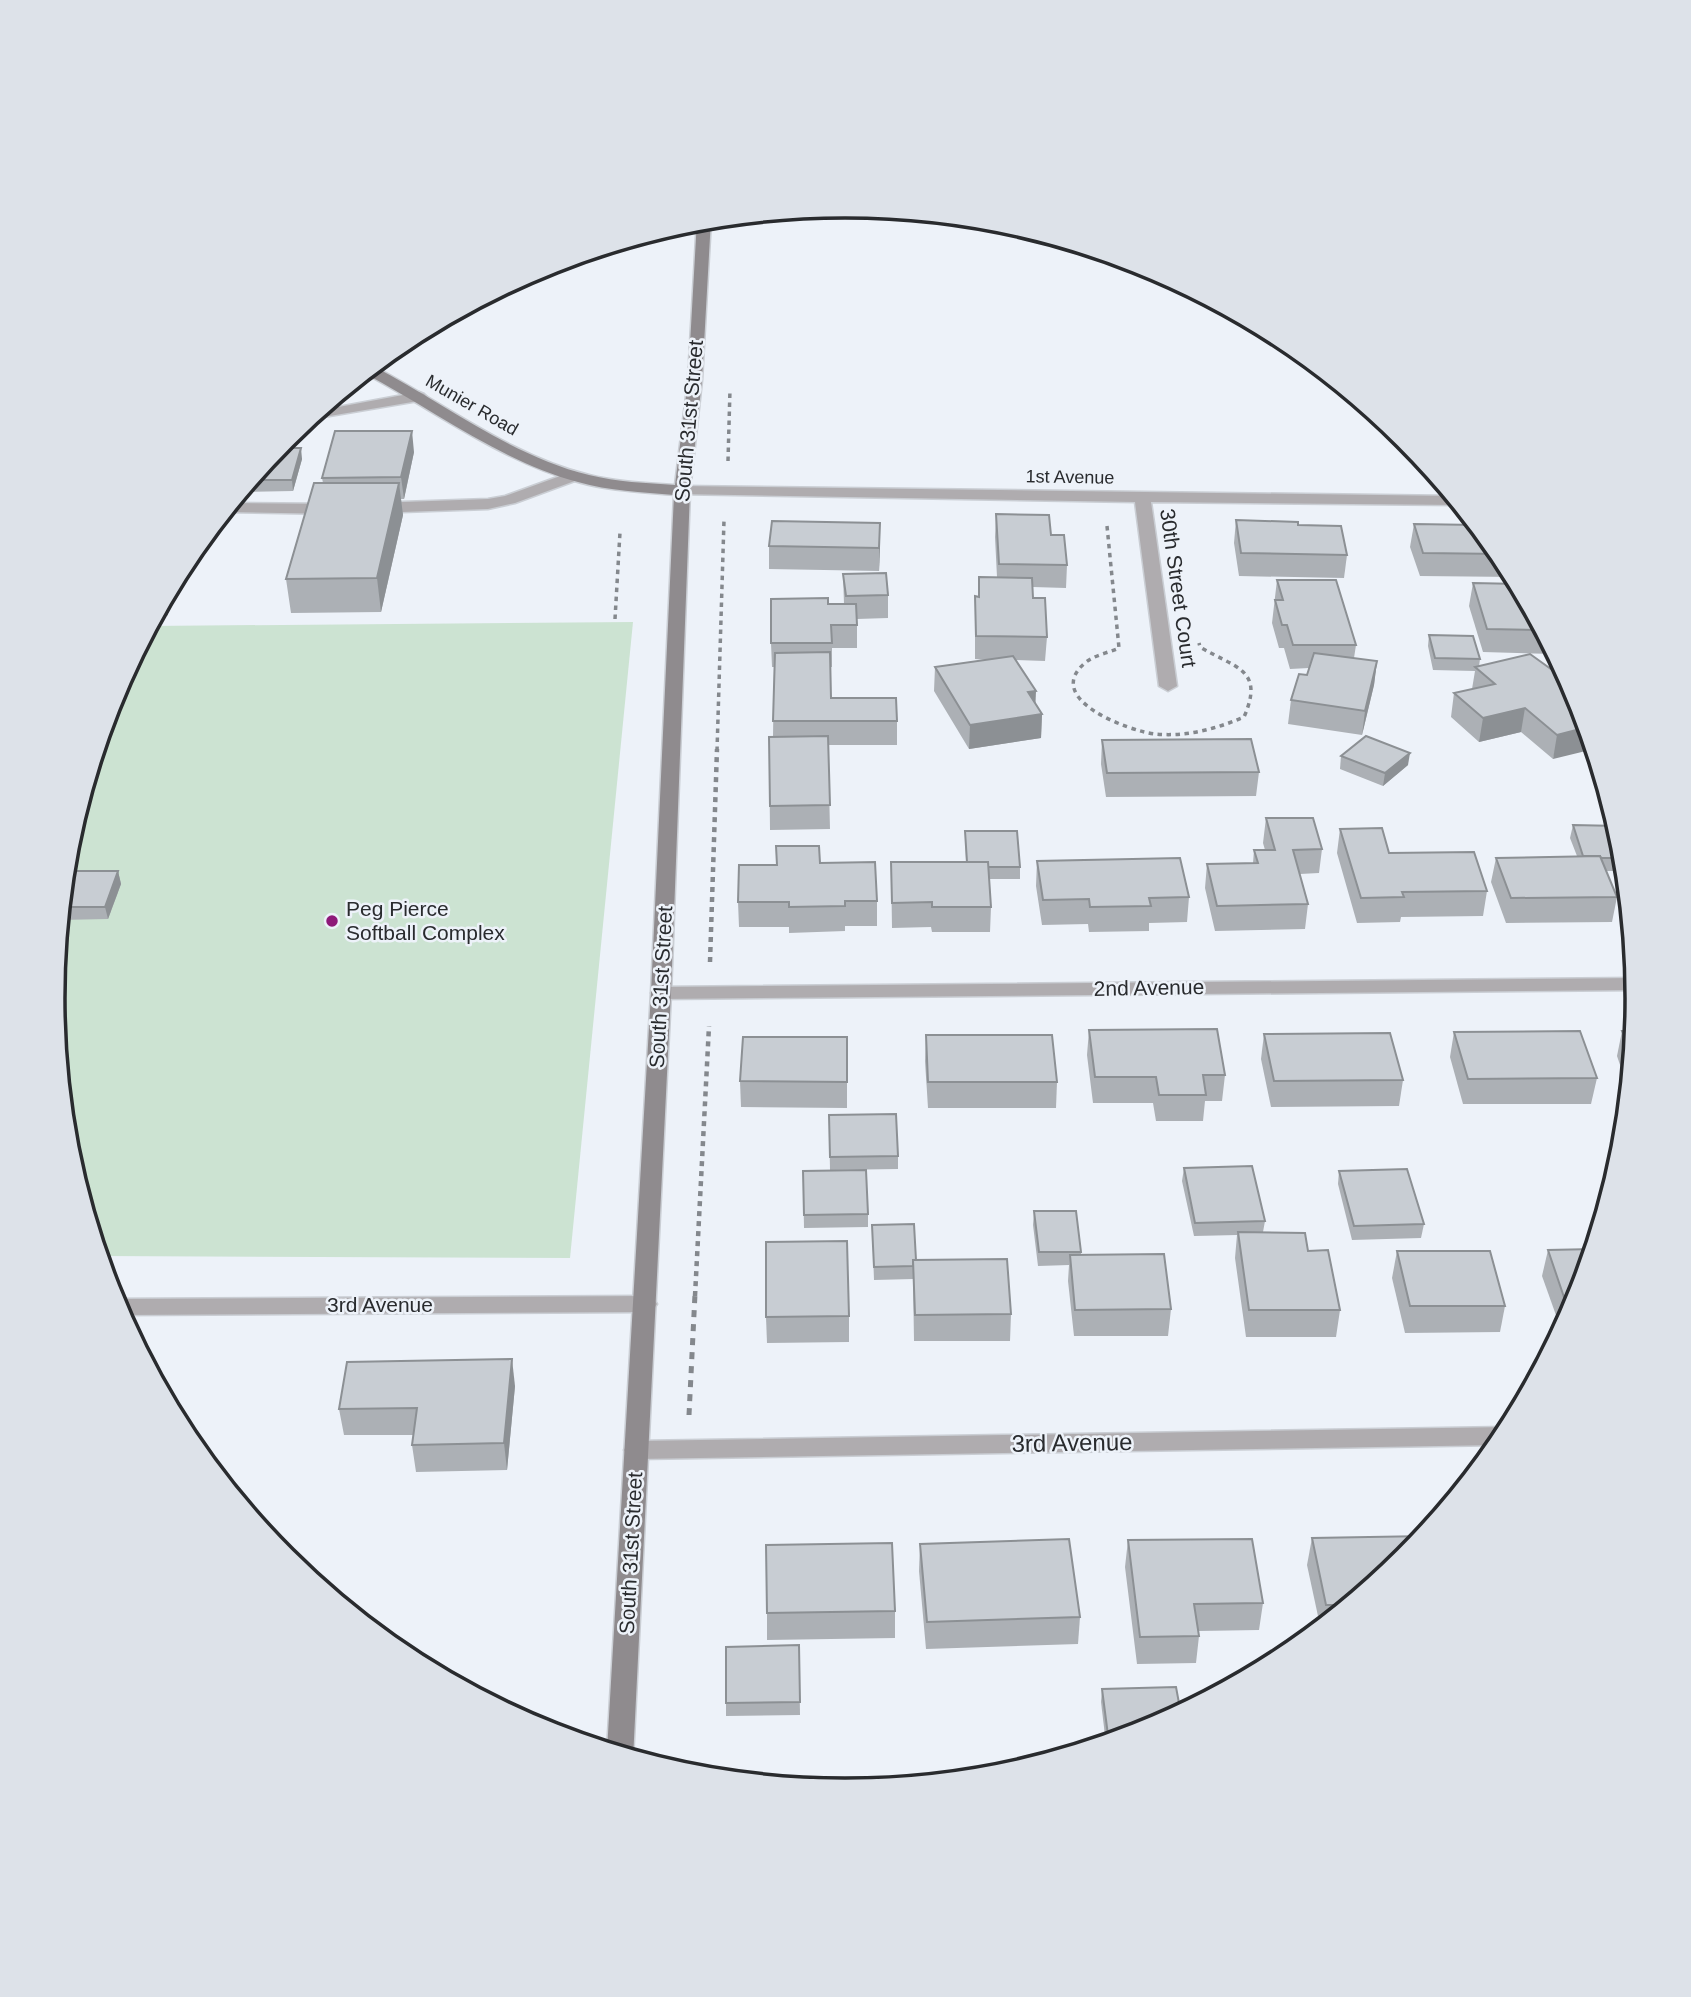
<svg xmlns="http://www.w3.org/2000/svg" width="1691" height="1997" font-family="Arial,sans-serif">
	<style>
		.green { fill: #cce3d2 }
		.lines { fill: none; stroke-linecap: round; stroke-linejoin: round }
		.lane-casing { stroke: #caced4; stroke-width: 3 }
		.street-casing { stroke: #caced4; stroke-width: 3 }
		.secondary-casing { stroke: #caced4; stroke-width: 3 }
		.path-far2 { stroke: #84888d; stroke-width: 3.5; stroke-dasharray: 4.5 4.5; stroke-linecap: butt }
		.path-far1 { stroke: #84888d; stroke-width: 4.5; stroke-dasharray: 5 5; stroke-linecap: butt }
		.path { stroke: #84888d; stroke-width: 5; stroke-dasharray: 7 7; stroke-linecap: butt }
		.lane { fill: #afacaf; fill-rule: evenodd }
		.street { fill: #afacaf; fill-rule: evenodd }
		.secondary { fill: #8f8b8e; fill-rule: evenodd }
		.wall { fill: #acb0b5 }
		.shaded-wall { fill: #8c9094 }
		.building { fill: #c8cdd3; stroke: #8c9094; stroke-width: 2 }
		.poi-dot { fill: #8e1979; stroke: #edf2f9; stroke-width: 2.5 }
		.labels { text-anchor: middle; stroke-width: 5; stroke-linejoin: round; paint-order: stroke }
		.far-street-label { font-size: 18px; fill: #292b2e; stroke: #edf2f9 }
		.street-label { font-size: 21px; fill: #292b2e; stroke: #edf2f9 }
		.poi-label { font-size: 21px; fill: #292b2e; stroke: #edf2f9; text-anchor: start }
		.near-street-label { font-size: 24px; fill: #292b2e; stroke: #edf2f9 }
		.rim { fill: none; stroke: #292b2e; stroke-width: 3.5 }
	</style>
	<rect width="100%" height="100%" fill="#edf2f9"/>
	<polygon class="green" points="633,622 570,1258 99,1256 68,1153 53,998 68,843 113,695 150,626"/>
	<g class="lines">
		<defs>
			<g id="lane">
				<polygon points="419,392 424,394 427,397 424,400 306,420 317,411"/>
				<polygon points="574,471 582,476 580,479 515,503 488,509 374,513 366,508 374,503 488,499 505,496"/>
				<polygon points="231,503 335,504 343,509 335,514 224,512"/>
			</g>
			<g id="street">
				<polygon points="682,486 1454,496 1461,505 1151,502 1177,686 1168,691 1159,686 1135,502 676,494 674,491"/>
				<polygon points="1636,978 1637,990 661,999 654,998 651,993 654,988 661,987"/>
				<polygon points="645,1296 653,1298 657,1304 653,1310 645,1312 120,1315 112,1299"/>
				<polygon points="1506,1427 1511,1428 1500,1445 637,1459 628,1457 624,1450 628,1443 637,1441"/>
			</g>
			<path id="secondary" d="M711 219 702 380 690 491 671 993 633 1759 607 1751 651 993 674 495C642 492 609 491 578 482 500 461 434 410 364 373L373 366C444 403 511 456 589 475 617 482 646 483 675 485L688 380 697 220Z"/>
		</defs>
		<use href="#lane" class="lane-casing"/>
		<use href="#street" class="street-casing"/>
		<use href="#secondary" class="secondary-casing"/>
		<g class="path-far2">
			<polyline points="728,461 730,389"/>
			<path d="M1107 526 1119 648C1108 653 1094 655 1085 663 1042 699 1129 731 1155 734 1186 737 1216 729 1244 717 1265 669 1235 668 1200 647L1199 643"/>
			<polyline points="615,619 620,532"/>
			<polyline points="717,751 724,520"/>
		</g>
		<g class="path-far1">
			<polyline points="710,962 717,749"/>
			<polyline points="695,1296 709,1026"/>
		</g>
		<polyline class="path" points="689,1415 695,1294"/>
		<use href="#lane" class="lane"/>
		<use href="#street" class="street"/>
		<use href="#secondary" class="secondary"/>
	</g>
	<g class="wall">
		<polygon points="276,448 302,459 293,491 248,492 247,483"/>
		<polygon points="414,452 404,499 401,499 403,515 381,612 291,613 286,579 323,483 322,478"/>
		<polygon points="996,514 1051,535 1067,565 1066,588 1033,587 1033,598 1047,637 1045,661 1015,660 1035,703 1042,714 1041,738 969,749 934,691 935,667 987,660 975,659 975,596 978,597 979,577 997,577 995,537"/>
		<polygon points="1236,520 1298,525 1347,555 1344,578 1239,576 1234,543"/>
		<polygon points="1414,524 1477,525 1505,558 1515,577 1420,576 1410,547"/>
		<polygon points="880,545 879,571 769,569 769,546"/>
		<polygon points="182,566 183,572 167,616 155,616"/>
		<polygon points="843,574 888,595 888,618 857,619 857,648 832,648 832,667 830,667 831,698 897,721 897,745 828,745 830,829 770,830 769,737 773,737 774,667 772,667 771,643 828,604 844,604"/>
		<polygon points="1277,580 1356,645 1354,658 1377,661 1374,685 1362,735 1288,724 1291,700 1307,675 1309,668 1290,669 1284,648 1279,648 1272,623"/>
		<polygon points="1473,583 1519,584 1555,654 1483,652 1469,606"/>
		<polygon points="1429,635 1480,659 1479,666 1573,685 1553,759 1521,732 1479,742 1451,717 1454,693 1472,689 1475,671 1433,670 1428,646"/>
		<polygon points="1102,740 1259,772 1256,796 1106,797 1101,764"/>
		<polygon points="1341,756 1408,765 1383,786 1340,769"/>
		<polygon points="1266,818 1322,849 1319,873 1300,874 1308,904 1305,929 1215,931 1205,888 1207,864 1253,863 1254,850 1265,850 1263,843"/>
		<polygon points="1573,825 1623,844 1626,871 1606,871 1617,897 1612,922 1506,923 1491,882 1496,858 1577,856 1570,838"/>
		<polygon points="1340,829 1389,853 1487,891 1483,916 1401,917 1400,922 1357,923 1337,853"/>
		<polygon points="965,831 1020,867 1020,879 989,879 991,907 990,932 932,932 931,927 892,928 891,862 966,862"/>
		<polygon points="1037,861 1189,897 1187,922 1149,923 1149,931 1089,932 1088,924 1042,925 1036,886"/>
		<polygon points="820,863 877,901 877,926 845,926 845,931 789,933 789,927 739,927 738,902 777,865"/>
		<polygon points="65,871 118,871 121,884 108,919 60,920"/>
		<polygon points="1089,1030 1225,1075 1222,1101 1205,1101 1203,1121 1156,1121 1153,1103 1093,1103 1087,1055"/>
		<polygon points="1622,1031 1635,1031 1629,1091 1617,1056"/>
		<polygon points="1454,1032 1597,1078 1591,1104 1463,1104 1450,1057"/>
		<polygon points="1264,1034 1403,1080 1399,1106 1271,1107 1261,1059"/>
		<polygon points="926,1035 1057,1082 1056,1108 928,1108 925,1061"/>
		<polygon points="847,1037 847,1108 741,1107 740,1081"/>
		<polygon points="829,1115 898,1156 898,1169 830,1170"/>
		<polygon points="1184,1168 1265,1221 1263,1232 1308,1251 1340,1310 1336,1337 1246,1337 1235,1258 1237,1235 1194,1236 1182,1181"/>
		<polygon points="803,1171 868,1214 868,1227 804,1228"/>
		<polygon points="1339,1171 1424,1224 1421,1238 1352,1240 1338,1184"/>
		<polygon points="1034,1211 1081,1252 1081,1255 1171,1309 1168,1336 1074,1336 1068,1281 1069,1265 1038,1266 1033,1225"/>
		<polygon points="872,1225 916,1260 1011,1314 1010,1341 914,1341 913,1279 874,1280"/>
		<polygon points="1548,1250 1578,1302 1562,1332 1542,1276"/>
		<polygon points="1397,1251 1505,1306 1500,1332 1405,1333 1392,1278"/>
		<polygon points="849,1316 849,1342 767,1343 766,1317"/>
		<polygon points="515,1386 507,1470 416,1472 412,1445 414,1435 344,1435 339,1409"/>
		<polygon points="1312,1538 1406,1560 1321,1630 1307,1565"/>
		<polygon points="1128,1540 1263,1603 1259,1630 1198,1631 1199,1636 1196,1663 1137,1664 1125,1567"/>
		<polygon points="920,1544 1080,1617 1078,1644 926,1649 919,1571"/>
		<polygon points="895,1611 895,1638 767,1640 767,1613"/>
		<polygon points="799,1645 800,1715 726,1716 726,1703"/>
		<polygon points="1102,1689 1149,1731 1106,1744 1101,1702"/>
	</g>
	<g class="shaded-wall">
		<polygon points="412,431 414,452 404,499 401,477"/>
		<polygon points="301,448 302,459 293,491 292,480"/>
		<polygon points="399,483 403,515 381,612 377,578"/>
		<polygon points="880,523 880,545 879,571 879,548"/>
		<polygon points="182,566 183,572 167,616 164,600"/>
		<polygon points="1377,661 1374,685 1362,735 1365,711"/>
		<polygon points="1036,691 1035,715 1028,692"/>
		<polygon points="1525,708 1521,732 1479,742 1483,718"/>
		<polygon points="1042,714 1041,738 969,749 970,725"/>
		<polygon points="1588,727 1594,749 1553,759 1557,735"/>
		<polygon points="1410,753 1408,765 1383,786 1385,773"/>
		<polygon points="118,871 121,884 108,919 105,907"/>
		<polygon points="512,1359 515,1386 507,1470 504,1443"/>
	</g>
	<g class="building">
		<polygon points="335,431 412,431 401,477 322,478"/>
		<polygon points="276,448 301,448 292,480 250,480"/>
		<polygon points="314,483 399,483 377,578 286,579"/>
		<polygon points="996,514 1049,515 1051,535 1064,535 1067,565 999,564"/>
		<polygon points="1236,520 1298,522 1298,525 1341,526 1347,555 1241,553"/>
		<polygon points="772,521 880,523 879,548 769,546"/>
		<polygon points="1414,524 1477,525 1502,554 1423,553"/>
		<polygon points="886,573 888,595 846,596 843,574"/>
		<polygon points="979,577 1032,578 1033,598 1045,598 1047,637 976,636 975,596 979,597"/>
		<polygon points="1277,580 1336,580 1356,645 1293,645 1287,625 1282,625 1275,600 1283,600"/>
		<polygon points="1473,583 1519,584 1543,630 1487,629"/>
		<polygon points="828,598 828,604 856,604 857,625 831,625 832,643 771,643 771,599"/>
		<polygon points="1429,635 1473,636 1480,659 1435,658"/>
		<polygon points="830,652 831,698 896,698 897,721 773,721 775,653"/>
		<polygon points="1314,653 1377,661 1365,711 1291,700 1299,674 1307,675"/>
		<polygon points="1530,654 1573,685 1578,695 1588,727 1557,735 1525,708 1483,718 1454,693 1495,684 1475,667"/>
		<polygon points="1013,656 1036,691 1028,692 1042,714 970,725 935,667"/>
		<polygon points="828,736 830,805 770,806 769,737"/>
		<polygon points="1366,736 1410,753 1385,773 1341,756"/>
		<polygon points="1251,739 1259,772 1107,773 1102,740"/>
		<polygon points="1266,818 1313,818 1322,849 1293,850 1308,904 1217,906 1207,864 1258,863 1254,850 1275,850"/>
		<polygon points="1573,825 1618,826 1623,844 1625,858 1601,858 1600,856 1583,856"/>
		<polygon points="1382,828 1389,853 1474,852 1487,891 1402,892 1404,897 1361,898 1340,829"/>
		<polygon points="965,831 1017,831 1020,867 988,867 988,862 967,862"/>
		<polygon points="776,846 819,846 820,863 875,862 877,901 845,901 845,906 789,907 789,902 738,902 739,865 777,865"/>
		<polygon points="1600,856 1617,897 1511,898 1496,858"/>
		<polygon points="1180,858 1189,897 1149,898 1151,906 1090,907 1089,899 1043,900 1037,861"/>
		<polygon points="891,862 988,862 991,907 932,907 932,902 892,903"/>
		<polygon points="65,871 118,871 105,907 62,907"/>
		<polygon points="1217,1029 1225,1075 1203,1075 1206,1095 1159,1095 1156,1077 1095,1077 1089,1030"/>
		<polygon points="1580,1031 1597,1078 1468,1079 1454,1032"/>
		<polygon points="1622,1031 1635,1031 1633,1058"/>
		<polygon points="1390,1033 1403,1080 1274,1081 1264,1034"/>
		<polygon points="926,1035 1052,1035 1057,1082 928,1082"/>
		<polygon points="743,1037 847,1037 847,1082 740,1081"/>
		<polygon points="896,1114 898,1156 830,1157 829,1115"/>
		<polygon points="1252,1166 1265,1221 1195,1223 1184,1168"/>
		<polygon points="1407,1169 1424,1224 1354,1226 1339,1171"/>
		<polygon points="866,1170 868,1214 804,1215 803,1171"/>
		<polygon points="1034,1211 1076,1211 1081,1252 1039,1252"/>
		<polygon points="914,1224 916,1260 913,1260 913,1266 874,1267 872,1225"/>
		<polygon points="1238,1232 1305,1233 1308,1251 1328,1250 1340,1310 1249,1310"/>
		<polygon points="847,1241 849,1316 766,1317 766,1242"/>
		<polygon points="1594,1249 1578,1302 1576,1305 1567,1306 1548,1250"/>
		<polygon points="1397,1251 1490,1251 1505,1306 1410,1306"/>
		<polygon points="1164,1254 1171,1309 1075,1310 1070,1255"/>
		<polygon points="1007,1259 1011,1314 915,1315 913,1260"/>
		<polygon points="512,1359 504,1443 412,1445 417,1408 339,1409 347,1362"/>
		<polygon points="1426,1536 1406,1560 1351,1605 1326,1605 1312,1538"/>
		<polygon points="1069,1539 1080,1617 927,1622 920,1544"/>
		<polygon points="1252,1539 1263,1603 1194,1604 1199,1636 1140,1637 1128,1540"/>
		<polygon points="892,1543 895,1611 767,1613 766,1545"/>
		<polygon points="799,1645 800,1702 726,1703 726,1647"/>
		<polygon points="1176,1687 1181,1714 1149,1731 1109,1743 1102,1689"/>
		<polygon points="897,1786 845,1791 826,1790 826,1787"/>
	</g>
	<circle class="poi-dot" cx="332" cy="921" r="7"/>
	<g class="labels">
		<g class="far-street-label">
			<text transform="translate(472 405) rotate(30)" y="6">Munier Road</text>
			<text transform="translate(1070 477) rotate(1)" y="6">1st Avenue</text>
		</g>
		<g class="street-label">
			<text transform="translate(689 421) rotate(-85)" y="7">South 31st Street</text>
			<text transform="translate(1178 588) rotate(82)" y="7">30th Street Court</text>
			<text transform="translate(661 987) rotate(-87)" y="7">South 31st Street</text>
			<text transform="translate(1149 988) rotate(-1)" y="7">2nd Avenue</text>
			<text x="380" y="1312">3rd Avenue</text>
			<text transform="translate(631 1553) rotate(-87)" y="7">South 31st Street</text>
		</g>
		<g class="poi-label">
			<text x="346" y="916">Peg Pierce<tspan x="346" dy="24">Softball Complex</tspan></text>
		</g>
		<g class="near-street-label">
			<text transform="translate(1072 1443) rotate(-1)" y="8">3rd Avenue</text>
		</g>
	</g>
	<path d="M0 0H1691V1997H0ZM65 998a780 780 0 1 1 1560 0a780 780 0 1 1-1560 0Z" fill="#dde2e9" fill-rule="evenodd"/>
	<path class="rim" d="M65 998a780 780 0 1 1 1560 0a780 780 0 1 1-1560 0Z"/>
</svg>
